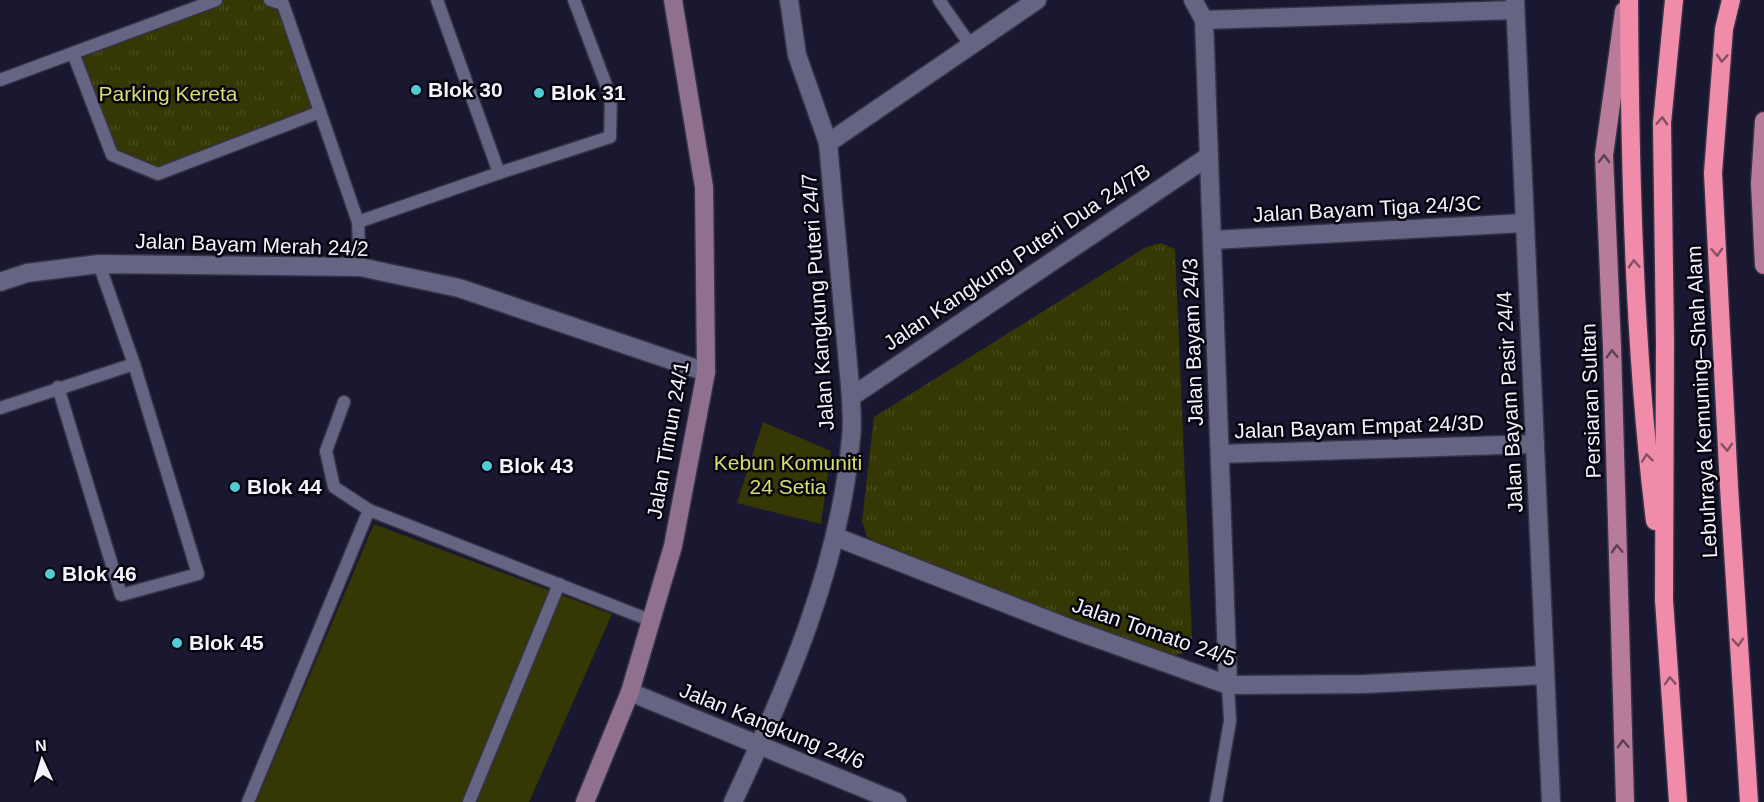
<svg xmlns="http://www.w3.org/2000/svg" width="1764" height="802" font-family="Helvetica,sans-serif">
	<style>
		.green { fill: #353704 }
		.park { fill: url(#park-tufts) }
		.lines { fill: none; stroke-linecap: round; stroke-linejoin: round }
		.lane-casing { stroke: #353345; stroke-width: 15 }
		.street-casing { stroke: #353345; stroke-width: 21 }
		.secondary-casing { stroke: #353345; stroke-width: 21 }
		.primary-casing { stroke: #353345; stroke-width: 21 }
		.highway-casing { stroke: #353345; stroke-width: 21 }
		.lane { stroke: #656482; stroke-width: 12 }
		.street { stroke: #656482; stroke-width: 18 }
		.secondary { stroke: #8f708e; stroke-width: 18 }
		.primary { stroke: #b87b99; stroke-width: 18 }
		.highway { stroke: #f08ba9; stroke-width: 18 }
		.oneway { stroke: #874f64 }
		.oneway2 { stroke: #5f4054 }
		.poi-dot { fill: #51ccd4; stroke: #06050f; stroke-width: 2 }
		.labels { text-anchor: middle; stroke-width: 5; stroke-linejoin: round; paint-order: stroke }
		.poi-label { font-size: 21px; font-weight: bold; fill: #f3f3fd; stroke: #06050f; text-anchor: start }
		.park-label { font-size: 21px; fill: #d6de71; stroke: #06050f }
		.street-label { font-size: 21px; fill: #f3f3fd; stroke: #06050f }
	</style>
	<defs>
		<pattern id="park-tufts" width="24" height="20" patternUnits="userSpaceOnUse" patternTransform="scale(1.5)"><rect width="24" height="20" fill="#353704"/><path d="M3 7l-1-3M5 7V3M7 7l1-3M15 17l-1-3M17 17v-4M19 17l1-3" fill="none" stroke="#494b1d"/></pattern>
	</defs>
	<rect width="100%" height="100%" fill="#1a1830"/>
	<g class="green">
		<polygon points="763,422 831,451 821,524 737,503"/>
		<polygon points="374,524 612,614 529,802 256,802"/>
	</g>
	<g class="park">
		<polygon points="216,0 270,0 283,4 320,112 158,174 112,155 73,53"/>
		<polygon points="1161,243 1175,249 1192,640 1181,654 1163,656 882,546 867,537 862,521 874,417 1146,247"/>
	</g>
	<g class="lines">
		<defs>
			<g id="lane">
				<polyline points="270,0 283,4 358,222 360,267"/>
				<polyline points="437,0 499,173 610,137 611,98 574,0"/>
				<polyline points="939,0 971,46"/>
				<polyline points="73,53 112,155 158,174 320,112"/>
				<polyline points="0,80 216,0"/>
				<polyline points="358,222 499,173"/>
				<polyline points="58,387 121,595 198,574 134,364 99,264"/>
				<polyline points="344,402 326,451 334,487 369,510 652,621"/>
				<polyline points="0,408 134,364"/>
				<polyline points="248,802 369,510"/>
				<polyline points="469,802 559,584"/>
				<polyline points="1216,802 1230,721 1228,685"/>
			</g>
			<g id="street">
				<polyline points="1193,0 1204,20 1228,685"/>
				<polyline points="1515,0 1551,802"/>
				<polyline points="1204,20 1515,10"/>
				<polyline points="828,143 1037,0"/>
				<polyline points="1212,240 1524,223"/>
				<polyline points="0,282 27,273 99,264 360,267 459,288 706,372"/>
				<polyline points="851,397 1209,156"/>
				<polyline points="1220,454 1535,444"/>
				<polyline points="836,537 1071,629 1228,685 1365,684 1545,675"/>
				<polyline points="630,692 897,802"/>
				<path d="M733 802C787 687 840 566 851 438 853 424 851 410 851 397L828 143 797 55 789 0"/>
			</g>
			<polyline id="secondary" points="585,802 630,692 673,546 706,372 704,187 673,0"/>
			<g id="primary">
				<polyline points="1624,11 1604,155 1612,347 1625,802"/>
				<polyline points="1764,121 1760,183 1764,265"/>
			</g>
			<g id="highway">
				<path d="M1629 0C1630 174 1634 348 1655 521"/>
				<polyline points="1674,0 1662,123 1665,341 1664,600 1678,802"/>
				<polyline points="1731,0 1724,29 1713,173 1729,487 1749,802"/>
			</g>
		</defs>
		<use href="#lane" class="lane-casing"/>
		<use href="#street" class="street-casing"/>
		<use href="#secondary" class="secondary-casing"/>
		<use href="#primary" class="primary-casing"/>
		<use href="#highway" class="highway-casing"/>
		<use href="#lane" class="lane"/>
		<use href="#street" class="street"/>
		<use href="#secondary" class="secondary"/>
		<use href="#primary" class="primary"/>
		<use href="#highway" class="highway"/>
	</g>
	<defs><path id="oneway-chevron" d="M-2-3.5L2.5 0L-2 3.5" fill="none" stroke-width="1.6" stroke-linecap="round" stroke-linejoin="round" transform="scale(1.5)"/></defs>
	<g class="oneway">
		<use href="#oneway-chevron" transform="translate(1722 58) rotate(94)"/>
		<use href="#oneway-chevron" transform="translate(1662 121) rotate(-87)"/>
		<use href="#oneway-chevron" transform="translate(1717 252) rotate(87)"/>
		<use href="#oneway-chevron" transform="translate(1634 264) rotate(-93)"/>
		<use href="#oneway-chevron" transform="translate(1727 447) rotate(87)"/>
		<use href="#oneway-chevron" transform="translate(1647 458) rotate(-97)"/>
		<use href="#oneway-chevron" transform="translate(1738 642) rotate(86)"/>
		<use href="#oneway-chevron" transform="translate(1670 681) rotate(-94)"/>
	</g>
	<g class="oneway2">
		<use href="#oneway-chevron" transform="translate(1604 159) rotate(-89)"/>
		<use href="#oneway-chevron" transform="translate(1612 354) rotate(-92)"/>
		<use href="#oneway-chevron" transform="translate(1617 549) rotate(-92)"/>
		<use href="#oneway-chevron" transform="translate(1623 744) rotate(-92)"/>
	</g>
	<g class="poi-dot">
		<circle cx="416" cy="90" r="6"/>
		<circle cx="539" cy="93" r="6"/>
		<circle cx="487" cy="466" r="6"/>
		<circle cx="235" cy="487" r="6"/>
		<circle cx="50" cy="574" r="6"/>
		<circle cx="177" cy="643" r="6"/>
	</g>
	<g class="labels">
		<g class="poi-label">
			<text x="428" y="97">Blok 30</text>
			<text x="551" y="100">Blok 31</text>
			<text x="499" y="473">Blok 43</text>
			<text x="247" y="494">Blok 44</text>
			<text x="62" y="581">Blok 46</text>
			<text x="189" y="650">Blok 45</text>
		</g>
		<g class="park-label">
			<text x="168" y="101">Parking Kereta</text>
			<text x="788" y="470">Kebun Komuniti<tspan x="788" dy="24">24 Setia</tspan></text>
		</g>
		<g class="street-label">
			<text transform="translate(1367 209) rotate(-3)" y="7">Jalan Bayam Tiga 24/3C</text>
			<text transform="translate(252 245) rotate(2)" y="7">Jalan Bayam Merah 24/2</text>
			<text transform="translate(1017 257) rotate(-34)" y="7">Jalan Kangkung Puteri Dua 24/7B</text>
			<text transform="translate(818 302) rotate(-94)" y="7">Jalan Kangkung Puteri 24/7</text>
			<text transform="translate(1193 342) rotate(-92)" y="7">Jalan Bayam 24/3</text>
			<text transform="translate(1591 401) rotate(-92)" y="7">Persiaran Sultan</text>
			<text transform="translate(1510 402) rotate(-93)" y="7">Jalan Bayam Pasir 24/4</text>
			<text transform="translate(1702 402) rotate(-93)" y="7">Lebuhraya Kemuning–Shah Alam</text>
			<text transform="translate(1359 427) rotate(-2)" y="7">Jalan Bayam Empat 24/3D</text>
			<text transform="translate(668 440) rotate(-80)" y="7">Jalan Timun 24/1</text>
			<text transform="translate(1154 632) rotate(19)" y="7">Jalan Tomato 24/5</text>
			<text transform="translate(772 726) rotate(22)" y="7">Jalan Kangkung 24/6</text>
		</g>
	</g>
	<g transform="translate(42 760) rotate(356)" stroke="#06050f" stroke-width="4.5" paint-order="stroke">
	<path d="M0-4.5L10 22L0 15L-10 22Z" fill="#f3f3fd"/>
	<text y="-9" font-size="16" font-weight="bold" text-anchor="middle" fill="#f3f3fd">N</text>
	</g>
</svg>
